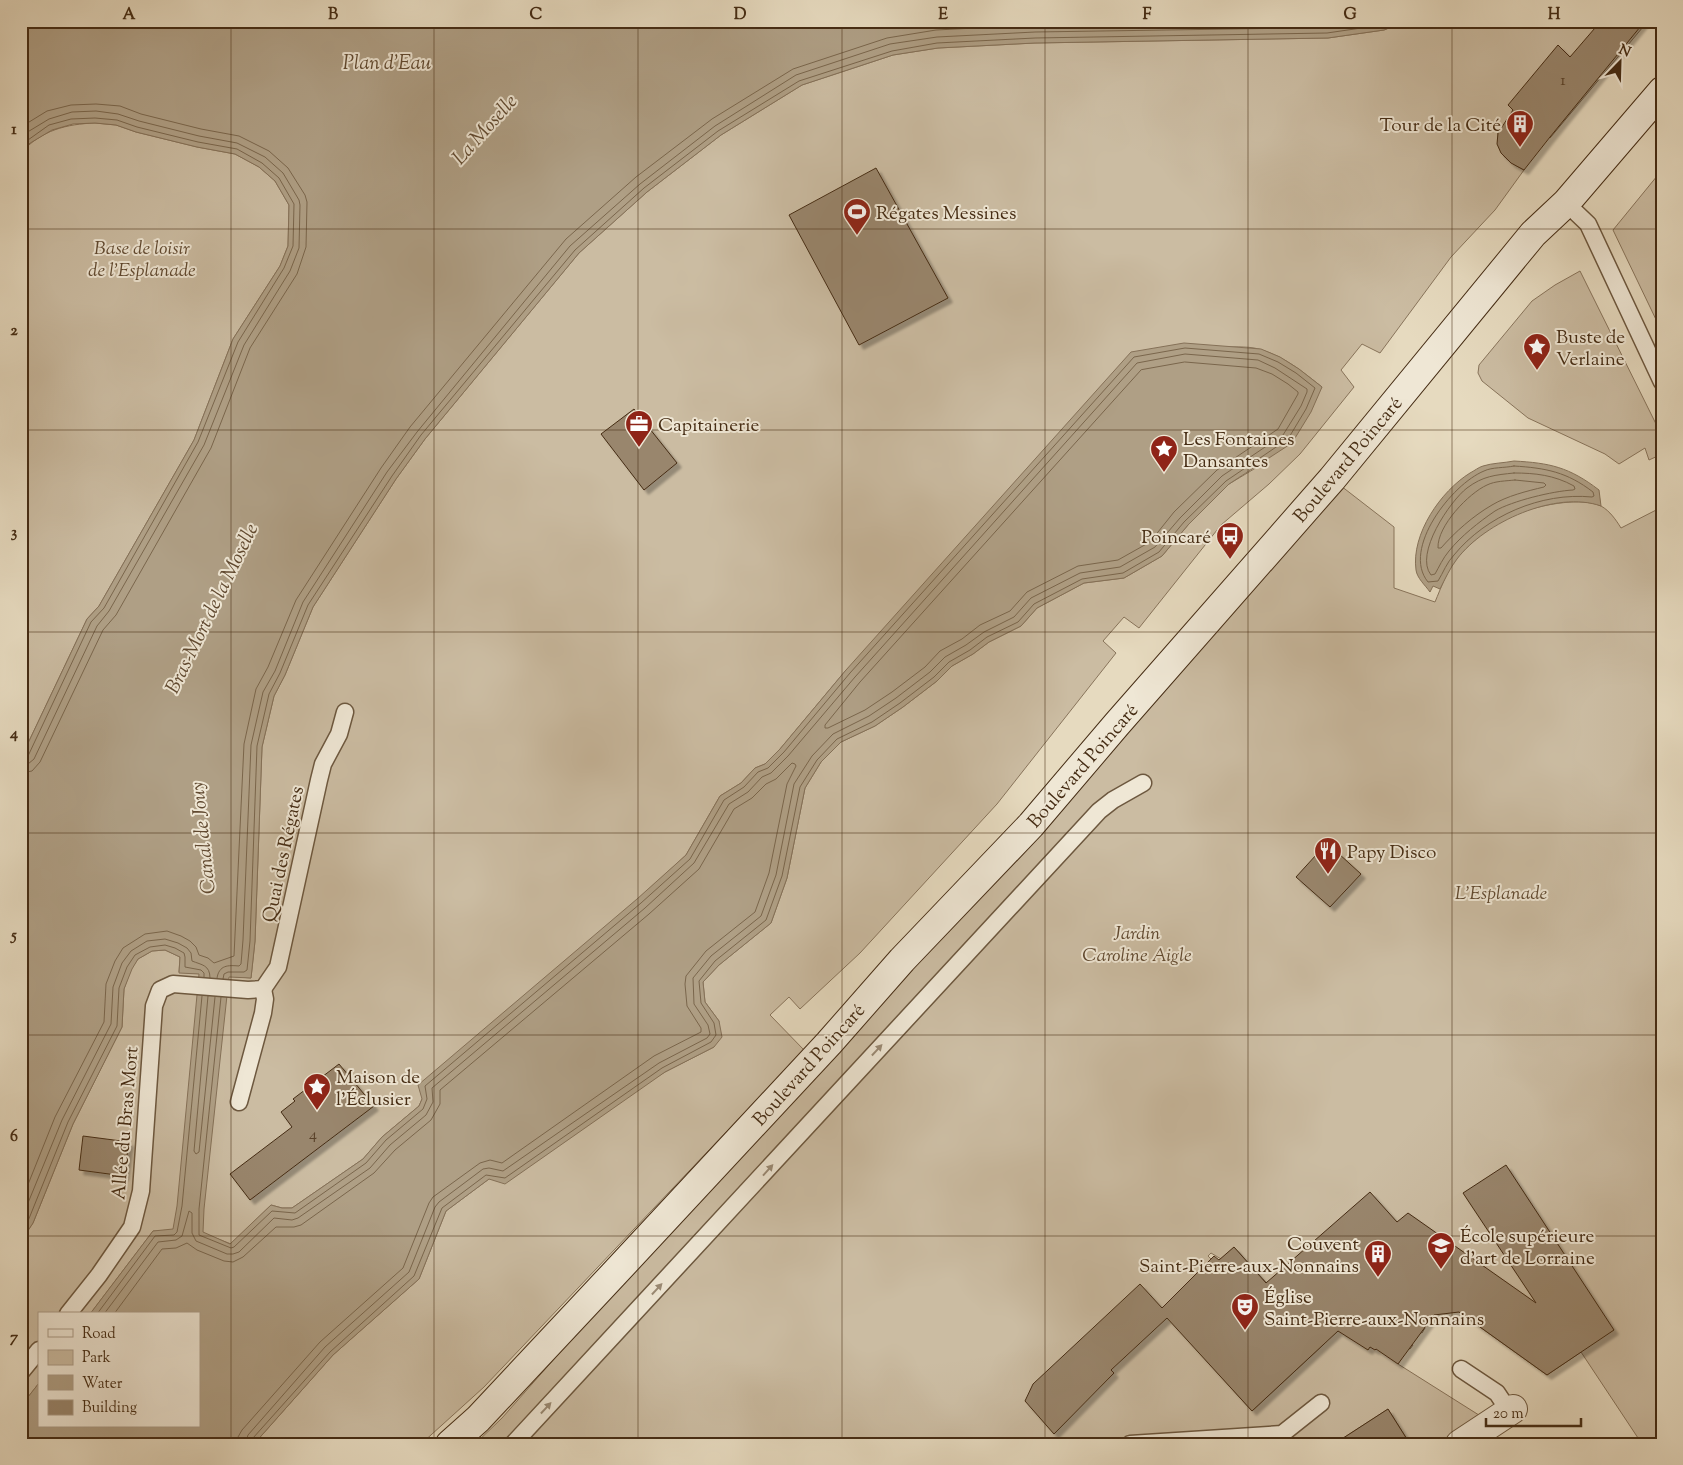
<svg xmlns="http://www.w3.org/2000/svg" width="1683" height="1465" font-family="'Sorts Mill Goudy',serif">
	<style>
		.green { fill: #cbbca2; stroke: #88745b; fill-rule: evenodd }
		.water { fill: #af9f85; stroke: #857158 }
		.lines { fill: none; stroke-linecap: round; stroke-linejoin: round }
		.shore { stroke: #7a664c; stroke-width: 1 }
		.building { fill: #99866d; stroke: #452c14; filter: url(#shadow) }
		.lane-casing { stroke: #6d583f; stroke-width: 19 }
		.street-casing { stroke: #6d583f; stroke-width: 30 }
		.secondary-casing { stroke: #452c14; stroke-width: 30 }
		.lane { stroke: #efe7d5; stroke-width: 16 }
		.street { stroke: #efe7d5; stroke-width: 28 }
		.secondary { stroke: #efe7d5; stroke-width: 28 }
		.oneway { fill: #9a8a74 }
		.grid { fill: none; stroke: #452c14; stroke-width: 1; stroke-opacity: 0.55 }
		.labels { text-anchor: middle; stroke-width: 4; stroke-linejoin: round; paint-order: stroke }
		.number-label { font-size: 16px; fill: #5a422a }
		.poi-label { font-size: 19px; fill: #452c14; stroke: #efe7d5; text-anchor: start }
		.park-label { font-size: 19px; font-style: italic; fill: #604930; stroke: #efe7d5 }
		.street-label { font-size: 19px; fill: #452c14; stroke: #efe7d5 }
		.water-label { font-size: 20px; font-style: italic; fill: #604930; stroke: #efe7d5 }
		.neatline { fill: none; stroke: #452c14; stroke-width: 2 }
		.grid-label { font-size: 16px; text-anchor: middle; font-weight: bold; fill: #452c14 }
	</style>
	<defs>
		<filter id="shadow"><feDropShadow dx="4.5" dy="4.5" stdDeviation="1" flood-color="#0004"/></filter>
	</defs>
	<rect width="100%" height="100%" fill="#e6dabf"/>
	<filter id="stains"><feTurbulence type="fractalNoise" baseFrequency=".004" numOctaves="4"/><feColorMatrix values="0 0 0 0 .2 0 0 0 0 .09 0 0 0 0 .02 0 0 0 .5 -.17"/></filter>
	<radialGradient id="worn" r=".72"><stop offset=".6" stop-color="#630" stop-opacity="0"/><stop offset="1" stop-color="#630" stop-opacity=".3"/></radialGradient>
	<g class="green">
		<path d="M1406 21H1648L1550 138 1537 126 1498 133C1496 154 1507 161 1524 170L1495 210 1451 257 1380 353 1362 344 1341 370 1354 387 1300 454 1269 484 1221 525 1139 628 1124 617 1103 641 1116 653 997 804 860 953 800 1009 789 997 770 1015 804 1050 484 1387 421 1444H254L333 1355 419 1279 446 1211 489 1179 665 1072 714 1047 719 1021 705 1002 703 982 719 965 771 923 787 878 805 788 821 762 841 742 875 726 903 707 937 681 952 666 973 654 989 642 1021 626 1037 608 1084 583 1124 578 1162 556 1188 525 1229 484 1259 466 1322 387C1303 372 1285 357 1262 350 1251 346 1236 347 1223 347L846 670 780 749 765 764 755 768 741 783 720 796 686 855 422 1099 419 1106 382 1137 363 1159 292 1208H282L271 1205 231 1244 203 1233 153 1231 90 1314H39V1383L21 1406V1241L33 1223 73 1124 122 1027 124 989 131 969 138 959 152 951 165 950 180 957 179 972 251 978 255 941 262 747 274 696 285 675 313 607 396 479 425 439 579 253 647 192 721 135 802 85 893 55 938 48 1035 43 1328 38 1384 30Z"/>
		<path d="M95 123 116 125 136 132 197 147 235 154 259 167 275 181 289 205 288 246 280 266 233 339 194 440 99 606 87 619 21 758V153C41 130 67 124 95 123Z"/>
		<polygon points="1662,170 1662,332 1613,230"/>
		<polygon points="1580,271 1662,436 1662,454 1649,460 1645,448 1619,464 1605,454 1528,418 1482,381 1478,373 1479,365 1532,301 1555,285"/>
		<path d="M1332 479 1394 527V588L1435 602C1441 588 1447 570 1457 558 1469 544 1486 530 1501 521 1523 508 1578 495 1601 506 1610 511 1616 520 1621 528L1662 507V1444H1642L1581 1352 1547 1375 1441 1299 1423 1327 1425 1328 1422 1333 1420 1332 1411 1343 1413 1345 1410 1349 1408 1348 1398 1364 1482 1417 1441 1444H1410L1388 1409 1334 1444H475L502 1418ZM1234 1247 1323 1345 1252 1411 1168 1318 1178 1292 1197 1273 1200 1274 1212 1260 1208 1256 1211 1253 1221 1259Z"/>
	</g>
	<g class="water">
		<polygon points="21,21 1406,21 1384,30 1328,38 1035,43 938,48 893,55 802,85 721,135 647,192 579,253 425,439 396,479 313,607 285,675 274,696 262,747 255,941 251,978 229,977 204,1209 203,1232 230,1244 271,1205 282,1208 292,1208 363,1159 382,1137 419,1106 422,1099 418,1085 637,899 686,855 720,796 741,783 755,768 765,764 780,749 846,670 1131,352 1184,343 1261,349 1280,357 1299,369 1322,387 1311,412 1292,443 1229,484 1188,525 1162,556 1124,578 1084,583 1037,608 1021,626 989,642 973,654 952,666 937,681 903,707 875,726 841,742 821,762 805,788 787,878 771,923 719,965 703,982 705,1002 719,1021 722,1037 714,1047 665,1072 505,1184 489,1179 446,1211 419,1279 333,1355 254,1444 21,1444 21,1406 39,1383 39,1426 199,1426 199,1314 90,1314 153,1231 173,1229 177,1206 199,974 179,973 180,957 165,950 152,951 138,959 132,969 124,989 122,1027 73,1124 33,1223 21,1241 21,758 87,619 99,606 194,440 233,339 280,266 288,246 289,205 275,181 259,167 235,154 197,147 136,132 116,125 95,123 73,124 52,130 27,145 21,153"/>
		<path d="M1514 461C1550 463 1569 467 1599 490L1601 506C1556 490 1485 522 1457 559 1450 568 1445 579 1440 589L1433 586 1430 592C1425 585 1417 578 1416 570 1411 534 1441 491 1470 473 1474 471 1479 467 1483 466 1492 463 1504 463 1514 461Z"/>
	</g>
	<g class="lines">
		<g class="shore">
			<polyline points="21,127 47,111 71,105 96,104 120,106 141,114 201,129 239,136 269,151 288,168 305,195 307,202 306,247 297,274 250,348 211,448 116,615 103,630 40,762 32,771 21,773"/>
			<polyline points="21,136 49,119 72,112 96,111 118,114 139,121 199,136 237,143 265,157 283,173 299,200 300,205 299,248 290,271 244,345 204,445 109,611 97,626 34,759 28,764 21,765"/>
			<polyline points="21,145 49,125 71,119 95,118 117,120 137,127 198,142 237,149 262,163 279,178 294,204 293,246 284,268 238,342 198,442 104,608 91,622 28,756 25,758 21,759"/>
			<polygon points="1185,362 1256,368 1272,374 1288,384 1298,392 1298,394 1278,429 1217,470 1174,512 1150,542 1118,560 1078,566 1027,592 1010,611 980,625 962,639 940,651 925,667 892,692 865,710 828,728 825,728 825,725 860,682 1141,370"/>
			<path d="M1514 466C1546 468 1567 472 1593 492L1594 496 1592 497C1541 492 1486 516 1454 555 1447 562 1443 573 1438 581L1428 582C1401 549 1452 484 1484 471 1492 467 1505 468 1514 466Z"/>
			<path d="M1514 473C1535 473 1554 475 1574 486L1575 489 1573 490C1553 491 1512 501 1495 511 1479 522 1461 536 1449 551 1443 558 1439 567 1435 574L1431 575C1414 554 1450 501 1467 488 1483 476 1495 475 1514 473Z"/>
			<path d="M1515 480 1544 483 1546 485 1544 487C1527 491 1507 496 1492 505 1473 516 1455 532 1441 548H1438C1437 526 1469 493 1487 485 1495 481 1506 481 1515 480Z"/>
			<path d="M217 978C219 965 228 965 239 966L241 964 243 940 251 745 263 692 275 671 303 602 387 472 417 432 570 246 640 184 715 126 796 75 890 44 937 37 1035 32 1298 28 1327 27 1366 21"/>
			<polyline points="223,979 224,974 228,972 244,972 247,970 250,941 257,746 269,694 280,673 308,605 392,476 421,435 575,250 644,188 718,131 799,81 892,51 937,43 1035,38 1327,33 1382,25 1394,21"/>
			<polyline points="208,996 194,1151 196,1154 199,1152 215,997"/>
			<polyline points="221,997 199,1209 199,1235 231,1248 234,1247 272,1211 295,1213 366,1163 386,1140 423,1109 427,1099 425,1086 641,903 690,859 724,800 744,787 758,772 768,768 784,752 850,673 1134,357 1185,348 1259,354 1278,362 1296,373 1315,388 1306,409 1288,439 1226,481 1184,522 1159,552 1123,573 1082,579 1034,604 1018,622 987,637 970,650 949,662 934,677 900,703 872,722 837,739 817,760 800,787 782,876 766,920 715,961 699,981 701,1003 714,1023 716,1035 711,1042 662,1068 505,1178 486,1175 442,1208 414,1276 330,1352 253,1438 251,1444"/>
			<polyline points="21,1202 55,1117 104,1022 106,984 115,961 123,948 145,934 167,931 181,936 190,941 196,947 199,955 208,958 214,963 234,956 244,744 256,689 268,667 296,600 381,468 410,427 566,239 636,177 712,119 793,69 887,38 936,30 1035,25 1241,21"/>
			<path d="M21 1220 62 1120 111 1024 113 987 122 963 131 951 147 941 165 939 178 943 187 948 191 953 192 961C202 965 210 965 210 978"/>
			<polyline points="21,1232 28,1221 68,1122 117,1026 119,988 127,967 135,955 150,947 165,945 175,948 184,953 185,957 185,967 201,970 204,973 204,977"/>
			<polyline points="97,1314 155,1236 174,1235 177,1232 182,1206 202,996"/>
			<polyline points="104,1314 158,1242 176,1240 182,1236 189,1211 192,1213 192,1233 196,1241 227,1254 233,1254 239,1252 274,1218 292,1220 298,1218 370,1168 390,1145 426,1115 433,1102 432,1088 645,908 694,863 729,804 748,792 762,777 771,773 788,756 855,677 1137,363 1185,354 1258,360 1275,368 1307,389 1307,392 1301,406 1283,435 1222,476 1180,518 1155,547 1120,567 1080,573 1031,598 1014,617 984,632 966,645 945,657 930,672 896,698 869,716 833,734 812,756 794,784 776,875 761,916 711,956 693,978 694,1004 708,1025 710,1034 707,1038 659,1063 503,1171 489,1168 483,1169 439,1202 435,1207 409,1272 325,1347 248,1435 245,1444"/>
			<polyline points="114,1314 162,1249 176,1248 187,1243 197,1250 224,1261 233,1262 243,1257 276,1227 294,1227 301,1225 374,1173 395,1150 431,1120 440,1104 440,1090 649,914 699,869 734,809 752,798 766,784 776,779 792,763 795,764 796,766 787,784 769,873 755,912 706,951 686,976 685,984 687,1006 701,1028 701,1032 654,1056 502,1163 490,1160 480,1163 433,1197 429,1203 403,1268 320,1342 242,1430 238,1437 237,1444"/>
		</g>
	</g>
	<g class="building">
		<polygon points="1601,21 1645,21 1550,137 1524,170 1511,163 1501,153 1497,144 1498,133 1513,110 1508,105 1558,45 1570,57"/>
		<polygon points="876,168 948,298 859,345 789,215"/>
		<polygon points="634,409 677,463 644,490 601,434"/>
		<polygon points="1327,843 1361,874 1330,907 1296,877"/>
		<polygon points="339,1064 374,1106 250,1200 230,1174 292,1127 281,1112 295,1101 293,1099"/>
		<polygon points="83,1136 129,1142 124,1176 79,1170"/>
		<polygon points="1506,1165 1614,1330 1547,1375 1459,1312 1434,1315 1398,1364 1376,1349 1375,1350 1370,1347 1368,1350 1338,1331 1252,1411 1167,1318 1111,1370 1114,1373 1054,1434 1025,1401 1033,1384 1140,1284 1162,1308 1214,1256 1219,1260 1234,1247 1266,1283 1370,1192 1397,1222 1408,1213 1536,1303 1463,1193"/>
		<polygon points="1388,1409 1410,1444 1334,1444"/>
	</g>
	<g class="lines">
		<defs>
			<g id="lane">
				<polyline points="1566,203 1588,224 1662,382"/>
				<polyline points="239,1102 263,1013 265,999 263,989"/>
				<polyline points="68,1314 99,1275 132,1227 141,1191 154,1006 160,990 173,984 248,990 263,989 278,967 319,780 323,764 339,734 345,712"/>
				<polyline points="1461,1369 1497,1393 1509,1411"/>
				<polyline points="21,1372 39,1350"/>
				<polyline points="513,1444 1099,811 1113,800 1143,783"/>
				<polyline points="1130,1444 1282,1434 1321,1403"/>
			</g>
			<polyline id="street" points="1460,1444 1513,1409"/>
			<polyline id="secondary" points="450,1444 478,1419 613,1275 829,1043 902,960 1031,825 1117,724 1332,479 1533,234 1566,203 1662,91"/>
		</defs>
		<use href="#lane" class="lane-casing"/>
		<use href="#street" class="street-casing"/>
		<use href="#secondary" class="secondary-casing"/>
		<use href="#lane" class="lane"/>
		<use href="#street" class="street"/>
		<use href="#secondary" class="secondary"/>
	</g>
	<defs><path id="oneway-solid" d="M-6-.8H1V-3.2L6.5 0L1 3.2V.8H-6Z" transform="scale(1.25)"/></defs>
	<g class="oneway">
		<use href="#oneway-solid" transform="translate(877 1050) rotate(-47)"/>
		<use href="#oneway-solid" transform="translate(768 1170) rotate(-48)"/>
		<use href="#oneway-solid" transform="translate(657 1289) rotate(-47)"/>
		<use href="#oneway-solid" transform="translate(546 1408) rotate(-47)"/>
	</g>
	<path class="grid" d="M231 21V1444M434 21V1444M638 21V1444M842 21V1444M1045 21V1444M1248 21V1444M1452 21V1444M21 229H1662M21 430H1662M21 632H1662M21 833H1662M21 1035H1662M21 1236H1662"/>
	<defs>
		<symbol id="building-pin" viewBox="-11 -11 22 30"><path d="M0 17L-7.5 6A9.5 9.5 0 1 1 7.5 6Z" fill="#8f2418" stroke="#efe7d5"/><path d="M-4-6H4V6H1V3H-1V6H-4ZM-2.5-4.3h1.7v1.8h-1.7ZM.8-4.3h1.7v1.8H.8ZM-2.5-1h1.7V.8h-1.7ZM.8-1h1.7V.8H.8Z" fill="#fff"/></symbol>
		<symbol id="stadium-pin" viewBox="-11 -11 22 30"><path d="M0 17L-7.5 6A9.5 9.5 0 1 1 7.5 6Z" fill="#8f2418" stroke="#efe7d5"/><path d="M0-5a6.5 5 0 1 0 0 10a6.5 5 0 1 0 0-10ZM-3.5-1.8h7v3.6h-7Z" fill="#fff"/></symbol>
		<symbol id="sight-pin" viewBox="-11 -11 22 30"><path d="M0 17L-7.5 6A9.5 9.5 0 1 1 7.5 6Z" fill="#8f2418" stroke="#efe7d5"/><path d="M0-6L1.8-2.2L6-1.7L2.9 1.2L3.7 5.4L0 3.3L-3.7 5.4L-2.9 1.2L-6-1.7L-1.8-2.2Z" fill="#fff"/></symbol>
		<symbol id="office-pin" viewBox="-11 -11 22 30"><path d="M0 17L-7.5 6A9.5 9.5 0 1 1 7.5 6Z" fill="#8f2418" stroke="#efe7d5"/><path d="M-6-3h4V-5.5h4V-3h4V5H-6ZM-1-4.5V-3h2v-1.5ZM-6 0V1H6V0Z" fill="#fff"/></symbol>
		<symbol id="bus-pin" viewBox="-11 -11 22 30"><path d="M0 17L-7.5 6A9.5 9.5 0 1 1 7.5 6Z" fill="#8f2418" stroke="#efe7d5"/><path d="M-5-6H5V4H4V6H2V4H-2V6H-4V4H-5ZM-3.5-4V0h7V-4ZM-3.5 1.2v1.5H-2V1.2ZM2 1.2v1.5H3.5V1.2Z" fill="#fff"/></symbol>
		<symbol id="restaurant-pin" viewBox="-11 -11 22 30"><path d="M0 17L-7.5 6A9.5 9.5 0 1 1 7.5 6Z" fill="#8f2418" stroke="#efe7d5"/><path d="M-5-6h1v4h1v-4h1v4h1v-4h1v5L-1.5 .5V6h-2V.5L-5-1ZM5-6V6H3V1.5H1.5Q1.5-4 5-6Z" fill="#fff"/></symbol>
		<symbol id="university-pin" viewBox="-11 -11 22 30"><path d="M0 17L-7.5 6A9.5 9.5 0 1 1 7.5 6Z" fill="#8f2418" stroke="#efe7d5"/><path d="M0-5L7-2L0 1L-7-2ZM-4 1L0 2.5L4 1V4Q0 6-4 4Z" fill="#fff"/></symbol>
		<symbol id="theatre-pin" viewBox="-11 -11 22 30"><path d="M0 17L-7.5 6A9.5 9.5 0 1 1 7.5 6Z" fill="#8f2418" stroke="#efe7d5"/><path d="M-5-5.5Q0-4 5-5.5V0Q5 5 0 6Q-5 5-5 0ZM-3.3-2.5H-1v1.5H-3.3ZM1-2.5H3.3v1.5H1ZM-2.8 1Q0 5.5 2.8 1Z" fill="#fff"/></symbol>
	</defs>
	<g fill-rule="evenodd">
		<use href="#building-pin" x="1504" y="108" width="32" height="43"/>
		<use href="#stadium-pin" x="841" y="196" width="32" height="43"/>
		<use href="#sight-pin" x="1521" y="331" width="32" height="43"/>
		<use href="#office-pin" x="623" y="408" width="32" height="43"/>
		<use href="#sight-pin" x="1148" y="433" width="32" height="43"/>
		<use href="#bus-pin" x="1214" y="520" width="32" height="43"/>
		<use href="#restaurant-pin" x="1312" y="835" width="32" height="43"/>
		<use href="#sight-pin" x="301" y="1071" width="32" height="43"/>
		<use href="#university-pin" x="1425" y="1230" width="32" height="43"/>
		<use href="#building-pin" x="1362" y="1238" width="32" height="43"/>
		<use href="#theatre-pin" x="1229" y="1291" width="32" height="43"/>
	</g>
	<g class="labels">
		<g class="number-label">
			<text x="1563" y="85">1</text>
			<text x="313" y="1139">4</text>
		</g>
		<g class="poi-label">
			<text x="1501" y="131" text-anchor="end">Tour de la Cité</text>
			<text x="876" y="219">Régates Messines</text>
			<text x="1556" y="343">Buste de<tspan x="1556" dy="22">Verlaine</tspan></text>
			<text x="658" y="431">Capitainerie</text>
			<text x="1183" y="445">Les Fontaines<tspan x="1183" dy="22">Dansantes</tspan></text>
			<text x="1211" y="543" text-anchor="end">Poincaré</text>
			<text x="1347" y="858">Papy Disco</text>
			<text x="336" y="1083">Maison de<tspan x="336" dy="22">l'Éclusier</tspan></text>
			<text x="1460" y="1242">École supérieure<tspan x="1460" dy="22">d'art de Lorraine</tspan></text>
			<text x="1359" y="1250" text-anchor="end">Couvent<tspan x="1359" dy="22">Saint-Pierre-aux-Nonnains</tspan></text>
			<text x="1264" y="1303">Église<tspan x="1264" dy="22">Saint-Pierre-aux-Nonnains</tspan></text>
		</g>
		<g class="park-label">
			<text x="142" y="254">Base de loisir<tspan x="142" dy="22">de l'Esplanade</tspan></text>
			<text x="1501" y="899">L'Esplanade</text>
			<text x="1137" y="939">Jardin<tspan x="1137" dy="22">Caroline Aigle</tspan></text>
		</g>
		<g class="street-label">
			<text transform="translate(1347 459) rotate(-50)" y="7">Boulevard Poincaré</text>
			<text transform="translate(1082 765) rotate(-49)" y="7">Boulevard Poincaré</text>
			<text transform="translate(282 854) rotate(-78)" y="7">Quai des Régates</text>
			<text transform="translate(808 1064) rotate(-48)" y="7">Boulevard Poincaré</text>
			<text transform="translate(124 1123) rotate(-85)" y="7">Allée du Bras Mort</text>
		</g>
		<g class="water-label">
			<text x="387" y="69">Plan d'Eau</text>
			<text transform="translate(484 129) rotate(-48)" y="7">La Moselle</text>
			<text transform="translate(211 608) rotate(-64)" y="7">Bras-Mort de la Moselle</text>
			<text transform="translate(202 838) rotate(-96)" y="7">Canal de Jouy</text>
		</g>
	</g>
	<rect width="1683" height="1465" fill="none" stroke="#e6dabf" stroke-width="55"/>
	<rect x="38" y="1312" width="162" height="115" fill="#efe7d5" stroke="#ab9c88"/>
	<rect x="48" y="1329" width="25" height="8" fill="#efe7d5" stroke="#ab9c88"/>
	<text x="82" y="1338" font-size="15" fill="#452c14">Road</text>
	<rect x="48" y="1350" width="25" height="15" fill="#cbbca2" stroke="#ab9c88"/>
	<text x="82" y="1362" font-size="15" fill="#452c14">Park</text>
	<rect x="48" y="1375" width="25" height="15" fill="#af9f85" stroke="#ab9c88"/>
	<text x="82" y="1388" font-size="15" fill="#452c14">Water</text>
	<rect x="48" y="1400" width="25" height="15" fill="#99866d" stroke="#ab9c88"/>
	<text x="82" y="1412" font-size="15" fill="#452c14">Building</text>
	<g transform="translate(1620 62) rotate(23)" stroke="#efe7d5" stroke-width="4" paint-order="stroke">
	<path d="M0-4L9 19L0 12L-9 19Z" fill="#452c14"/>
	<text y="-8" font-size="14" font-weight="bold" text-anchor="middle" fill="#452c14">N</text>
	</g>
	<path d="M1486 1418v8h95v-8" fill="none" stroke="#452c14" stroke-width="2.5"/>
	<text x="1493" y="1418" font-size="15" fill="#452c14" stroke="#efe7d5" stroke-width="4" paint-order="stroke">20 m</text>
	<rect x="28" y="28" width="1628" height="1410" class="neatline"/>
	<g class="grid-label">
		<text x="129" y="19">A</text>
		<text x="333" y="19">B</text>
		<text x="536" y="19">C</text>
		<text x="740" y="19">D</text>
		<text x="943" y="19">E</text>
		<text x="1147" y="19">F</text>
		<text x="1350" y="19">G</text>
		<text x="1554" y="19">H</text>
		<text x="14" y="134">1</text>
		<text x="14" y="335">2</text>
		<text x="14" y="537">3</text>
		<text x="14" y="738">4</text>
		<text x="14" y="940">5</text>
		<text x="14" y="1141">6</text>
		<text x="14" y="1342">7</text>
	</g>
	<rect width="100%" height="100%" filter="url(#stains)"/>
	<rect width="100%" height="100%" fill="url(#worn)"/>
</svg>
